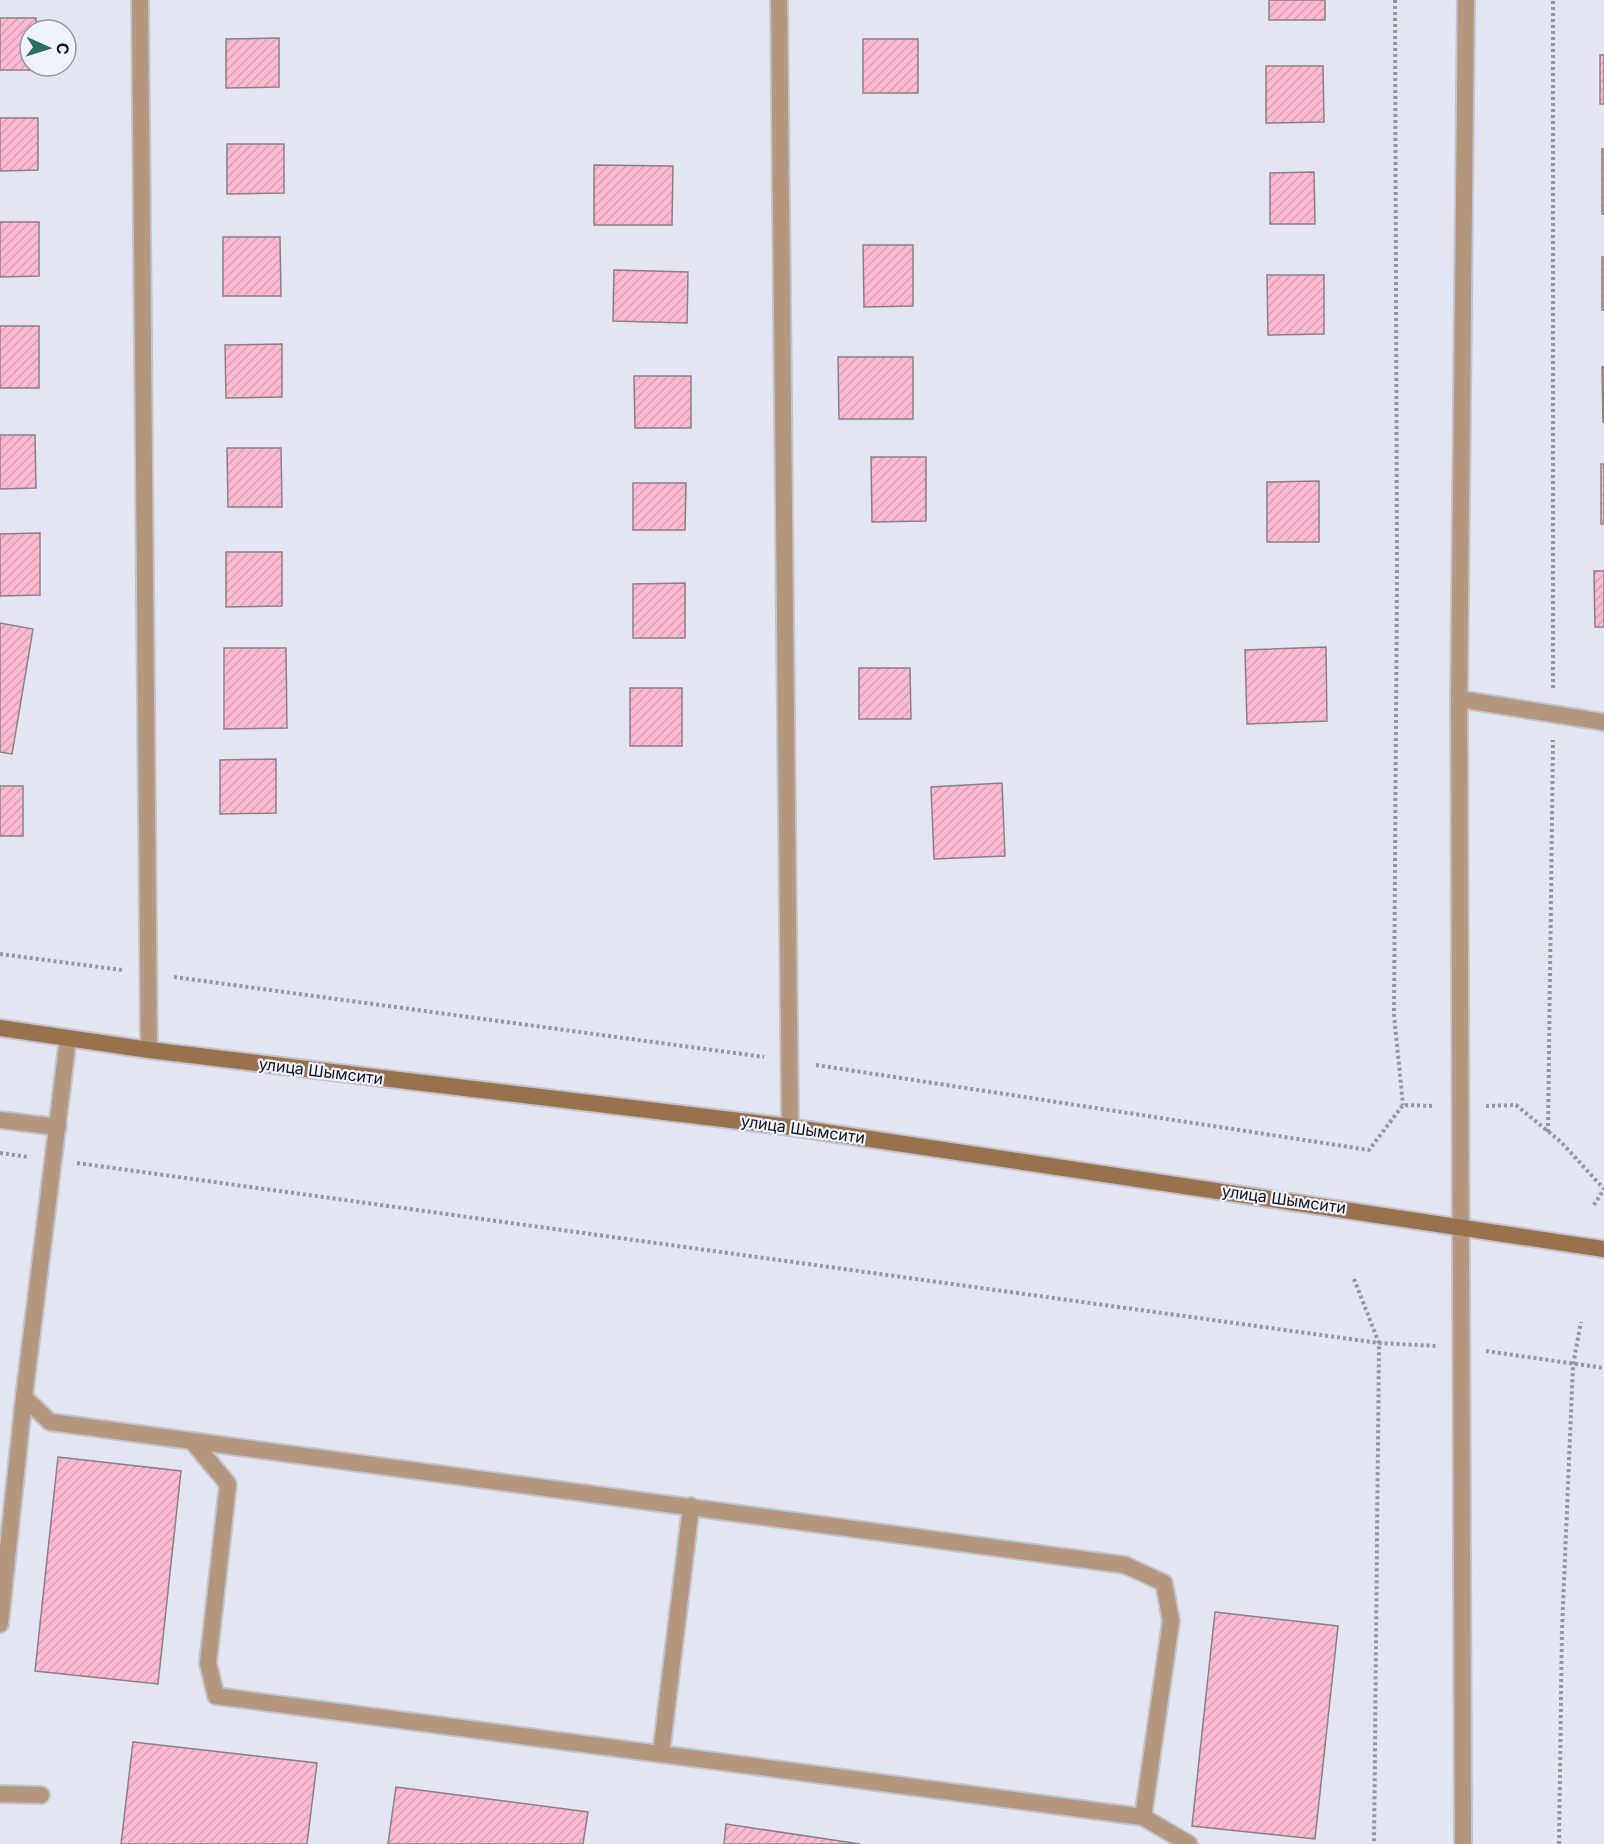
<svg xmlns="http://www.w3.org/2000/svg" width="1604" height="1844" font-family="Inter,sans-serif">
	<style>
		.building { fill: url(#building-hatch); stroke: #8c8084; stroke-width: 1.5 }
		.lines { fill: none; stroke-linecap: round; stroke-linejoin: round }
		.service-casing { stroke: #c2c3cd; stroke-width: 20 }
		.minor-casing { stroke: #c2c3cd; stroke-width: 20 }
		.tertiary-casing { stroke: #c2c3cd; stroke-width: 20 }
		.secondary-casing { stroke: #c2c3cd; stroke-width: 20 }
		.path { stroke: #95969f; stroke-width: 4; stroke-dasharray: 3 3; stroke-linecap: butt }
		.service { stroke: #b3977f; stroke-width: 16 }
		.minor { stroke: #b3977f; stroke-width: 16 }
		.tertiary { stroke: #b3977f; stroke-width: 16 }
		.secondary { stroke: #99714d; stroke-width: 16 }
		.labels { text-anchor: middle; stroke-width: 4.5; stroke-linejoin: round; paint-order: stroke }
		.street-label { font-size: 16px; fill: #121317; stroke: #f0f2fd }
	</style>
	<defs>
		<pattern id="building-hatch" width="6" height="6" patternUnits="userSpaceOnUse" patternTransform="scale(1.5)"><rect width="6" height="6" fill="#fdbad3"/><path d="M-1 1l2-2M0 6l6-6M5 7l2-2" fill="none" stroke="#d89fb4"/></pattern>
	</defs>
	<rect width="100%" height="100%" fill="#e3e5f0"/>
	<g class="building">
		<rect x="1269" y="0" width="56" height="20"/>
		<polygon points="0,18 36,18 37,30 30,30 30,66 37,66 37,70 0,70"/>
		<polygon points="279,38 279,87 226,88 226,39"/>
		<rect x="863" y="39" width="55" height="54"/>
		<rect x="1600" y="55" width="4" height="49"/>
		<polygon points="1266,66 1323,66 1324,122 1266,123"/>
		<polygon points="0,118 38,118 38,170 0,171"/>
		<polygon points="227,144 284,144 284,193 227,194"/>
		<rect x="1602" y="149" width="2" height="65"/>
		<polygon points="594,165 673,166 672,225 594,225"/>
		<polygon points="1314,172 1315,224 1270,224 1270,173"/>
		<polygon points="0,222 39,222 39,276 0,277"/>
		<polygon points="223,237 280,237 281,296 223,296"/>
		<polygon points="863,245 913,245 913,306 864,307"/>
		<rect x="1602" y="257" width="2" height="53"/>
		<polygon points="614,270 688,272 687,323 613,321"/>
		<polygon points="1267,275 1324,275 1324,334 1268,335"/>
		<rect x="0" y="326" width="39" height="62"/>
		<polygon points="282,344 282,397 226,398 225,345"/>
		<polygon points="838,357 913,357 913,419 839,419"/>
		<polygon points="1602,367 1604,367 1604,422 1603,422"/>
		<polygon points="634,376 691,376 691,428 635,428"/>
		<polygon points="0,435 35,435 36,488 0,489"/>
		<polygon points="227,448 281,448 282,507 228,507"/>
		<polygon points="871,457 926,457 926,521 872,522"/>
		<rect x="1601" y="464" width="3" height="60"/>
		<polygon points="1319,481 1319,542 1267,542 1267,482"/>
		<polygon points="633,483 686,483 685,530 633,530"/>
		<polygon points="40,533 40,595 0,596 0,534"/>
		<polygon points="226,552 282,552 282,606 226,607"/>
		<polygon points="1594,571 1604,571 1604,627 1595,627"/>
		<polygon points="685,583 685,638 633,638 633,584"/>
		<polygon points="0,623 33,629 12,754 0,752"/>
		<polygon points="1326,647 1327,721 1247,724 1245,650"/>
		<polygon points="224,648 286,648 287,728 224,729"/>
		<polygon points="859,668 910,668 911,719 859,719"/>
		<rect x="630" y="688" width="52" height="58"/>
		<polygon points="276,759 276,813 220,814 220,760"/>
		<polygon points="1002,783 1005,856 934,859 931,787"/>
		<rect x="0" y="786" width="23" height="50"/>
		<polygon points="58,1457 181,1471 158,1684 35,1671"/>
		<polygon points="1215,1612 1338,1626 1315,1839 1192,1826"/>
		<polygon points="133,1742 317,1763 307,1844 121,1844"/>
		<polygon points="396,1787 588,1812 583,1844 388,1844"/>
		<polygon points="726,1824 860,1844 724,1844"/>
	</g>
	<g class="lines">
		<defs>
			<g id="service">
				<polyline points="68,1038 24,1397 50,1422 192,1441 228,1484 208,1663 216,1696 1143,1817 1189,1844"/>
				<polyline points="0,1120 58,1127"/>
				<polyline points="192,1441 1125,1565 1164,1583 1171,1621 1143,1817"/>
				<polyline points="0,1624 24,1397"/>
				<polyline points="661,1754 691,1506"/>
				<polyline points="0,1794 41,1795"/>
			</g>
			<g id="minor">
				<polyline points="140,0 149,1050"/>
				<polyline points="779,0 790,1127"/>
				<polyline points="1459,699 1604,722"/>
			</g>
			<polyline id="tertiary" points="1463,1844 1459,699 1466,0"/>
			<polyline id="secondary" points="0,1028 149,1050 790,1127 1604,1249"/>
		</defs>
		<use href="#service" class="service-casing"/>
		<use href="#minor" class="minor-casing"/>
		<use href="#tertiary" class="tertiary-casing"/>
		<use href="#secondary" class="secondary-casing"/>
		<g class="path">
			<polyline points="1395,0 1397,573 1394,1015 1403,1105"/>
			<polyline points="1553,688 1553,0"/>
			<polyline points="0,954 122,970"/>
			<polyline points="174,977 764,1057"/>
			<polyline points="816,1065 1369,1150 1403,1105 1434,1106"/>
			<polyline points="1486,1106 1516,1105 1561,1142 1604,1189 1594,1205"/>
			<polyline points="1548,1132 1553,740"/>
			<polyline points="0,1153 28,1157"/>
			<polyline points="77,1163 1379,1343 1437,1346"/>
			<polyline points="1354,1279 1379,1343 1374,1844"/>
			<polyline points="1486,1351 1604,1368"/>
			<polyline points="1559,1844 1562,1630 1573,1365 1581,1322"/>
		</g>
		<use href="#service" class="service"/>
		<use href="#minor" class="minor"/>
		<use href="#tertiary" class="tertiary"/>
		<use href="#secondary" class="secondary"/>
	</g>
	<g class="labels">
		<g class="street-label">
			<text transform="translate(321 1071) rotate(7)" y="6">улица Шымсити</text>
			<text transform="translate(803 1129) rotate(8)" y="6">улица Шымсити</text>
			<text transform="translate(1284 1199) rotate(8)" y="6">улица Шымсити</text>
		</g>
	</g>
	<g transform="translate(48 48) rotate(93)"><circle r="28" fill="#f0f2fd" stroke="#9799a1" stroke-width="1.5"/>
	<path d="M0-4.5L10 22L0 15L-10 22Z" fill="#296f63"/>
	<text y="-9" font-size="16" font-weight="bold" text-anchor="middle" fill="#121317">С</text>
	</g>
</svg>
